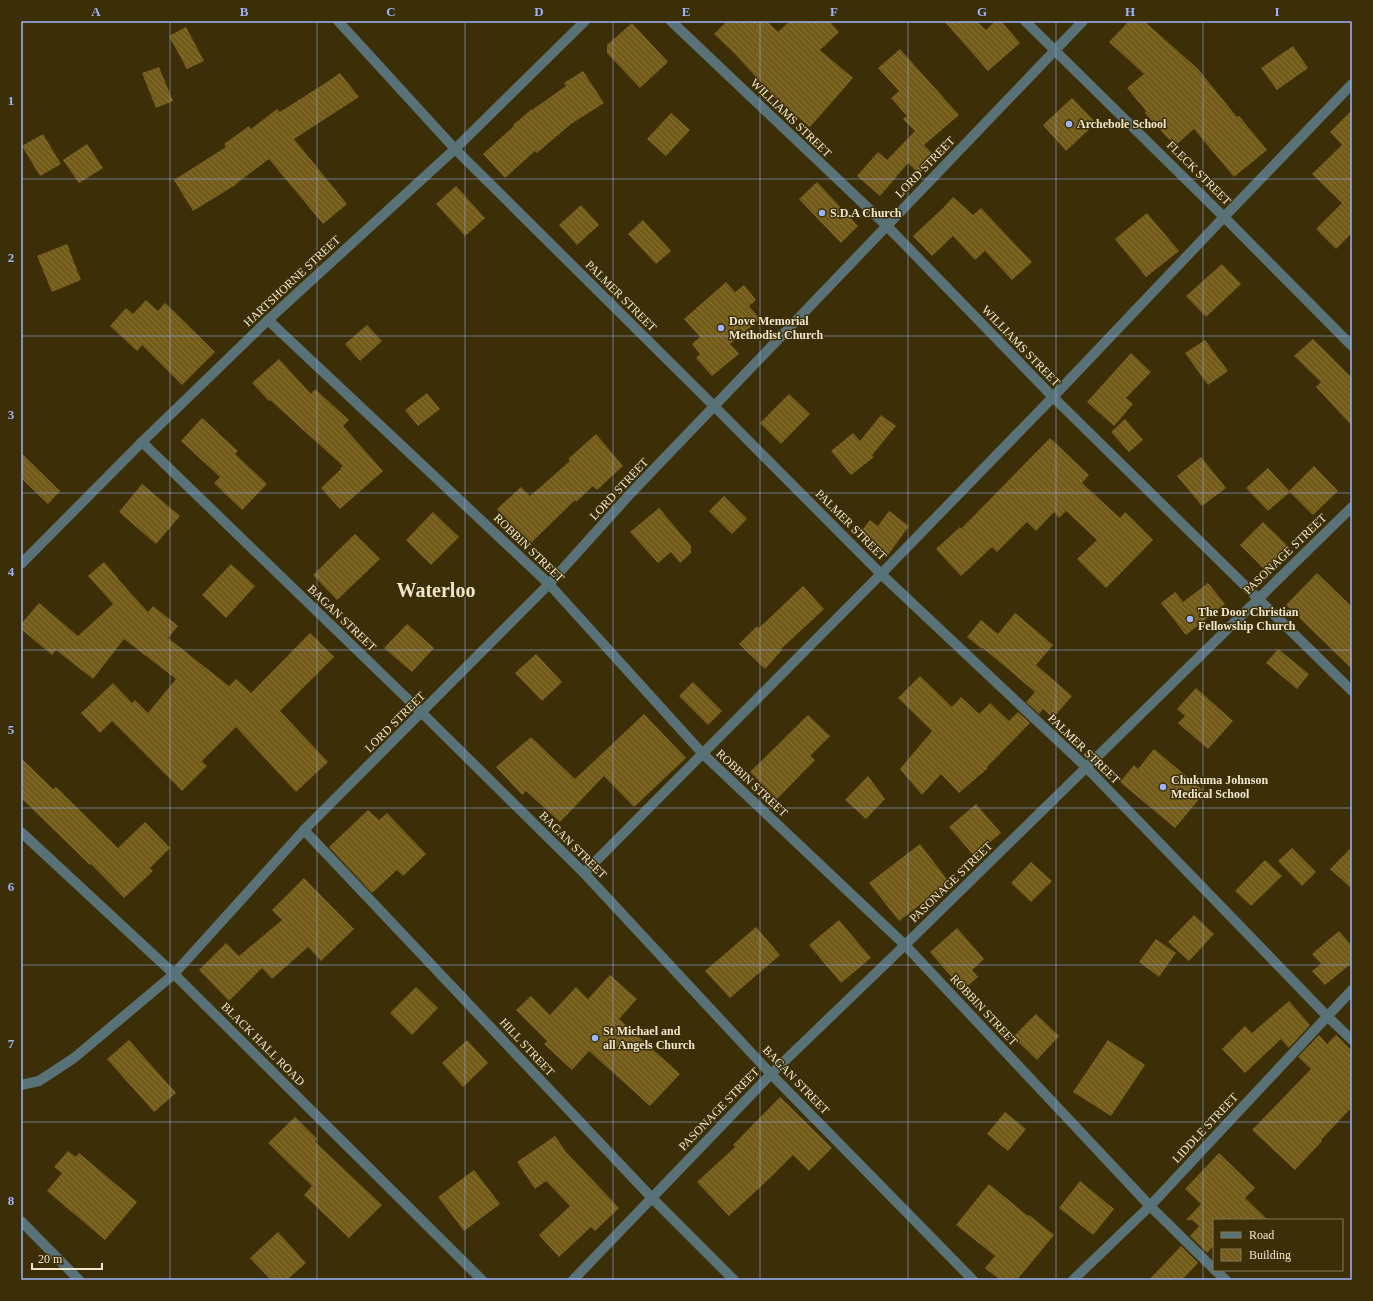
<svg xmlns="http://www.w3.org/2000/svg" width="1373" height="1301" font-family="'Times New Roman',serif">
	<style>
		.building { fill: url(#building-back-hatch) }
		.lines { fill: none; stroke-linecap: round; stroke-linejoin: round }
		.minor { stroke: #587277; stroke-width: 10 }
		.grid { fill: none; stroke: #9cb4fd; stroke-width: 1; stroke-opacity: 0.55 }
		.poi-dot { fill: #9cb4fd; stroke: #3c2f08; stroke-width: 1.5 }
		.labels { text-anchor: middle; stroke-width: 3; stroke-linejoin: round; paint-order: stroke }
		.street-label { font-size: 12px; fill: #f0e6cd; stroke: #3c2f08 }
		.poi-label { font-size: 12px; font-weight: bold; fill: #f0e6cd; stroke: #3c2f08; text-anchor: start }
		.town-label { font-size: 20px; font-weight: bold; fill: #f0e6cd; stroke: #3c2f08 }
		.neatline { fill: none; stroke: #9cb4fd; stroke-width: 1.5 }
		.grid-label { font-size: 13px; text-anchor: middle; font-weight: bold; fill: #9cb4fd }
	</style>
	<defs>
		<pattern id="building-back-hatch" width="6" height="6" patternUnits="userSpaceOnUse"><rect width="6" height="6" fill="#735c1a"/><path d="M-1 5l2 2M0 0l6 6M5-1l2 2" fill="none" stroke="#87733a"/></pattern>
	</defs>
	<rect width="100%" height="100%" fill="#3c2f08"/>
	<g class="building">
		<polygon points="727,21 767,21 778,32 790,21 829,21 839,32 820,50 853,78 810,127 776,99 735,54 714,34"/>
		<polygon points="944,21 977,21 986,30 995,21 1001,21 1020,43 988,71"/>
		<polygon points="1129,21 1144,21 1198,69 1237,117 1239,116 1267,150 1234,177 1194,129 1175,146 1145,113 1146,111 1127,88 1144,74 1109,42"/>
		<polygon points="632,23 668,62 640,88 607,53 607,45"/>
		<polygon points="186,27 204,61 187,69 169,36"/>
		<polygon points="1293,46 1308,68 1277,90 1261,68"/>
		<polygon points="900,49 959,115 924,145 936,157 919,174 908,163 880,196 857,176 878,152 887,160 915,131 903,119 907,116 891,98 899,91 878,68"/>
		<polygon points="159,67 173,101 156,108 142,73"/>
		<polygon points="583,71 604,103 571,124 537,153 535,151 505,178 483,154 514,126 513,125 532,109 532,110 566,86 564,83"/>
		<polygon points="340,73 359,97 294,139 347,204 323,224 269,159 237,183 237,184 193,211 174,180 226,147 224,144 249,126 251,129 277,109 280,112 330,80"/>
		<polygon points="1072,98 1096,123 1066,151 1043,125"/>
		<polygon points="1352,110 1352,233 1336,249 1316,229 1342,203 1312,174 1342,145 1330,132"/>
		<polygon points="671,113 690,130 666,156 647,139"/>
		<polygon points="43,134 61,164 40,176 22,146"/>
		<polygon points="87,144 103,168 79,183 63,160"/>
		<polygon points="817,182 858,226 841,243 799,199"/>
		<polygon points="456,186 485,218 465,236 436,204"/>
		<polygon points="953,197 973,215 981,208 1032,262 1012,280 985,251 975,260 953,236 932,256 913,236 944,207"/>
		<polygon points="581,205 599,225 577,245 559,225"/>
		<polygon points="1147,213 1179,251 1146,277 1115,239"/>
		<polygon points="643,220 671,251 656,264 628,234"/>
		<polygon points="67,244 81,280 52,292 37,256"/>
		<polygon points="1222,264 1241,284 1206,317 1186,296"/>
		<polygon points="726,282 735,292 744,285 756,300 749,306 760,319 730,344 739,354 712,376 696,358 700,354 692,344 700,337 684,319"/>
		<polygon points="146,300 158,311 165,303 215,352 182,385 142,345 137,351 110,326 126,308 133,314"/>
		<polygon points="367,325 382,341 360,361 345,344"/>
		<polygon points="1313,339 1352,378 1352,426 1316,387 1321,382 1294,356"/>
		<polygon points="1205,340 1228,371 1208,385 1185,353"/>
		<polygon points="1131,353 1151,372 1126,398 1133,404 1114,426 1087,402"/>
		<polygon points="279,359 311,394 315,389 349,420 343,426 383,471 340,509 321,488 341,469 340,468 343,466 270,400 269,401 252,383"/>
		<polygon points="427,393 440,409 418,426 405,410"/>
		<polygon points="789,394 810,414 781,444 760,423"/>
		<polygon points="881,415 896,426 872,455 874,457 851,475 831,451 853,433 860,441"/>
		<polygon points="202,418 238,451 235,454 267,484 242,510 214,483 220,477 181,441"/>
		<polygon points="1125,419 1143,440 1129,452 1111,432"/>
		<polygon points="596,434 623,466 597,490 593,486 576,502 575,500 531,543 497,509 521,487 530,496 570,461 568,459"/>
		<polygon points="1050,438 1089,475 1082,483 1120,518 1125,512 1153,540 1106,588 1077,559 1097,540 1066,511 1059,518 1054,512 1036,531 1027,522 997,552 992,547 961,576 936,549 960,527 961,529"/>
		<polygon points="21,453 60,491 48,504 21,478"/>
		<polygon points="1201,457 1226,488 1202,506 1177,476"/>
		<polygon points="1314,466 1338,491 1313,515 1289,491"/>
		<polygon points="1268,468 1290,492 1268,511 1246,488"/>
		<polygon points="142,484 180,516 156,544 119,512"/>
		<polygon points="724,496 747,519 732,534 709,511"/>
		<polygon points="659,508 691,546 691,553 680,563 671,552 658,563 630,532"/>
		<polygon points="889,511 909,526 888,555 859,534 870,520 878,526"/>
		<polygon points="433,512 459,537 431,565 406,540"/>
		<polygon points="1263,522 1288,546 1265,570 1240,545"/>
		<polygon points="355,534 380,559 337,600 313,575"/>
		<polygon points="104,562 118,578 117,578 148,612 153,606 178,626 168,638 229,686 236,679 251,693 310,633 334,657 280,711 328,762 296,792 236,727 202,761 207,766 182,791 112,721 100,733 81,713 113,683 132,703 135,700 148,713 176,679 124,639 93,679 56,650 52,655 21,629 21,624 39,603 78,636 113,604 88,576"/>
		<polygon points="231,564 255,586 226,618 202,595"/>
		<polygon points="1317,573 1352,607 1352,669 1286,605"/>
		<polygon points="1208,583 1225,604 1186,635 1161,603 1175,592 1183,602"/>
		<polygon points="803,586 824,609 781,649 782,650 765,669 739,644 757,626 759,628"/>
		<polygon points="1015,613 1053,645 1036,665 1072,696 1053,718 1043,709 1039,714 1026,702 1035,692 983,648 982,649 967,637 981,620 998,634"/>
		<polygon points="407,624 434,648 412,672 384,648"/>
		<polygon points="1278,649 1309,674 1297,689 1266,663"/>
		<polygon points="536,654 562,682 542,701 515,673"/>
		<polygon points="920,676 952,707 961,697 979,714 990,703 1009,721 1018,712 1030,723 987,767 988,768 959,793 941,774 922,795 900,769 932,731 898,698"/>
		<polygon points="693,682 722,711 708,725 679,696"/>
		<polygon points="1196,688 1233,721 1208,749 1178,723 1185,716 1177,709"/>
		<polygon points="644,714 686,758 634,807 604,776 560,822 526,791 522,795 496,767 531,737 575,779"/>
		<polygon points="808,715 830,736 810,756 815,760 777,799 750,772"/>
		<polygon points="1154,749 1205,792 1175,828 1120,782 1134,765 1138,769"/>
		<polygon points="21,758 53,789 56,787 118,848 145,822 170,848 150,868 153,871 124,898 91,864 90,865 21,798"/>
		<polygon points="868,776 885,799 866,819 845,800"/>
		<polygon points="976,804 1001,833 974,856 949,827"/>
		<polygon points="368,810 379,820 387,813 426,854 403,876 397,870 372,893 329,847"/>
		<polygon points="920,844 949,882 899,921 869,883"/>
		<polygon points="1352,847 1352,889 1330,869"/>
		<polygon points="1292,848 1316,872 1302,886 1278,861"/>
		<polygon points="1265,860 1282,876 1251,906 1235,891"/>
		<polygon points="1031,862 1052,881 1031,902 1011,883"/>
		<polygon points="304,878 354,929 321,961 308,947 272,979 262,968 229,1001 199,970 226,943 239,956 282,920 272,910"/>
		<polygon points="1194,915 1214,934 1189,961 1168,942"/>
		<polygon points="839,920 871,958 841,983 809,945"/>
		<polygon points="756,927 780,955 730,998 705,971"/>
		<polygon points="957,928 984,959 972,970 978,977 963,990 930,952"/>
		<polygon points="1339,931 1352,946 1352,963 1325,985 1312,971 1321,964 1312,954"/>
		<polygon points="1156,939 1176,953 1159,977 1139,962"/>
		<polygon points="610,975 637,999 619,1019 680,1074 650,1106 589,1051 572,1070 544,1044 547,1041 516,1010 531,996 550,1015 576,987 588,999"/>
		<polygon points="416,987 438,1008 412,1035 390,1013"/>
		<polygon points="1289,1001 1310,1025 1289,1048 1281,1039 1245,1073 1222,1049 1245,1026 1252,1033"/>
		<polygon points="1036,1014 1059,1036 1037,1060 1013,1037"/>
		<polygon points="1319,1035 1327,1044 1336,1035 1352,1051 1352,1107 1321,1140 1322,1141 1295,1170 1252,1130 1311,1069 1298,1057"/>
		<polygon points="129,1040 176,1093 154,1112 107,1059"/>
		<polygon points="467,1040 488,1063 463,1087 442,1063"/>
		<polygon points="1108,1040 1145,1065 1111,1116 1073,1092"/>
		<polygon points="780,1097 832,1148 809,1171 793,1155 771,1177 729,1216 697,1182 735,1147 733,1145"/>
		<polygon points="1005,1112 1026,1129 1008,1151 987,1134"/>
		<polygon points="295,1117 317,1139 315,1142 382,1205 349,1238 304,1195 312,1186 268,1143"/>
		<polygon points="555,1136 566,1152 619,1208 595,1231 591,1227 559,1257 539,1235 570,1206 546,1181 535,1189 517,1162"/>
		<polygon points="68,1151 76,1157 79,1153 137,1202 105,1240 47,1191 62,1173 54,1167"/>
		<polygon points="1219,1153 1255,1188 1245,1198 1268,1220 1214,1220 1214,1245 1207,1253 1190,1236 1199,1226 1192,1220 1186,1220 1201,1204 1185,1189"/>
		<polygon points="474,1170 500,1204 464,1231 438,1197"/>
		<polygon points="1080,1181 1114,1209 1093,1235 1059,1208"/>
		<polygon points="989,1184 1028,1216 1029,1215 1054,1235 1017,1280 1000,1280 985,1268 995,1256 956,1225"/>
		<polygon points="278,1232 306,1263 287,1280 271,1280 250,1258"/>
		<polygon points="1181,1246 1198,1263 1182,1280 1149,1280"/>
	</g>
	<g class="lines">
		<g class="minor">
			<polyline points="338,21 455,149 715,407 881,574 1086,767 1327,1016 1352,1040"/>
			<polyline points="671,21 887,226 1053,397 1352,691"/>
			<polyline points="1025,21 1224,217 1352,346"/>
			<polyline points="268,320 549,584 703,754 905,945 1150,1206 1214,1269"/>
			<polyline points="142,442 422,713 584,873 771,1074 973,1280"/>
			<polyline points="21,564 142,442 268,320 455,149 585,21"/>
			<polyline points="304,830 652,1198 734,1280"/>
			<polyline points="21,832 174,974 482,1280"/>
			<polyline points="584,873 881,574 1053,397 1224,217 1352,84"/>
			<polyline points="21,1085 39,1081 74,1058 174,974 304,830 549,584 631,493 1083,21"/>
			<polyline points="21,1221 79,1280"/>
			<polyline points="1215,1270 1226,1280"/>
			<polyline points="573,1280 771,1074 905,945 1352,507"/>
			<polyline points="1073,1280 1150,1206 1352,990"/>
		</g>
	</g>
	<path class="grid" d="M170 21V1280M317 21V1280M465 21V1280M613 21V1280M760 21V1280M908 21V1280M1056 21V1280M1203 21V1280M21 179H1352M21 336H1352M21 493H1352M21 650H1352M21 808H1352M21 965H1352M21 1122H1352"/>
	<g class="poi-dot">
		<circle cx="1069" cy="124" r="4"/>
		<circle cx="822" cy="213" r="4"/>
		<circle cx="721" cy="328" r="4"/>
		<circle cx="1190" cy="619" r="4"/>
		<circle cx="1163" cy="787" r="4"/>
		<circle cx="595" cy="1038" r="4"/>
	</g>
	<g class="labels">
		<g class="street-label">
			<text transform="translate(791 118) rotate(44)" y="4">WILLIAMS STREET</text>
			<text transform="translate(925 167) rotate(-46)" y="4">LORD STREET</text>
			<text transform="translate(1199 173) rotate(45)" y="4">FLECK STREET</text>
			<text transform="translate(292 281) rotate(-43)" y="4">HARTSHORNE STREET</text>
			<text transform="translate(621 296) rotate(45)" y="4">PALMER STREET</text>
			<text transform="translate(1021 346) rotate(46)" y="4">WILLIAMS STREET</text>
			<text transform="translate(619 489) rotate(-47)" y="4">LORD STREET</text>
			<text transform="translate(851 525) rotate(45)" y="4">PALMER STREET</text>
			<text transform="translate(529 548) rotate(44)" y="4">ROBBIN STREET</text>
			<text transform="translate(1285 554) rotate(-44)" y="4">PASONAGE STREET</text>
			<text transform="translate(342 618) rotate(44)" y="4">BAGAN STREET</text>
			<text transform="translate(395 722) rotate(-45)" y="4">LORD STREET</text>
			<text transform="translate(1084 749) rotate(44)" y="4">PALMER STREET</text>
			<text transform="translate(752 783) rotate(43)" y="4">ROBBIN STREET</text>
			<text transform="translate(573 845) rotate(45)" y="4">BAGAN STREET</text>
			<text transform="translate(951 882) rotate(-44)" y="4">PASONAGE STREET</text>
			<text transform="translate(984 1010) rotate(47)" y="4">ROBBIN STREET</text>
			<text transform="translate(263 1044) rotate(45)" y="4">BLACK HALL ROAD</text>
			<text transform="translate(527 1047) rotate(47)" y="4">HILL STREET</text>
			<text transform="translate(796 1080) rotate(46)" y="4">BAGAN STREET</text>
			<text transform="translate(719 1109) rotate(-46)" y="4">PASONAGE STREET</text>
			<text transform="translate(1205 1128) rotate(-47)" y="4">LIDDLE STREET</text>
		</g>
		<g class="poi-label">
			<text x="1077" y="128">Archebole School</text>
			<text x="830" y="217">S.D.A Church</text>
			<text x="729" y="325">Dove Memorial<tspan x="729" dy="14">Methodist Church</tspan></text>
			<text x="1198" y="616">The Door Christian<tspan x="1198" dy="14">Fellowship Church</tspan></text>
			<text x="1171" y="784">Chukuma Johnson<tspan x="1171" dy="14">Medical School</tspan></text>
			<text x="603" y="1035">St Michael and<tspan x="603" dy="14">all Angels Church</tspan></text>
		</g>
		<g class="town-label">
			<text x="436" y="597">Waterloo</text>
		</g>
	</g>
	<rect width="1373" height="1301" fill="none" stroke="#3c2f08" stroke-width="44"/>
	<rect x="1213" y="1219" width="130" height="52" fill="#3c2f08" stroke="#847857"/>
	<rect x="1221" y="1232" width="20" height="6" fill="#587277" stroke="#847857"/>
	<text x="1249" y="1239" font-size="12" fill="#f0e6cd">Road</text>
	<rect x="1221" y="1249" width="20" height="12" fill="url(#building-back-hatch)" stroke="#847857"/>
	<text x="1249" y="1259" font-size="12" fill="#f0e6cd">Building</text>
	<path d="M32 1263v6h70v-6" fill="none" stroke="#f0e6cd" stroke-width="2"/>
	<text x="38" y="1263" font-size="12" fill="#f0e6cd" stroke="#3c2f08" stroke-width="3" paint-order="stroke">20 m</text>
	<rect x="22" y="22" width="1329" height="1257" class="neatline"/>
	<g class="grid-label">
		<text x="96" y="16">A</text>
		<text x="244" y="16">B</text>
		<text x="391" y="16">C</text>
		<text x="539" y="16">D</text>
		<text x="686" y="16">E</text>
		<text x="834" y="16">F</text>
		<text x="982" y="16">G</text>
		<text x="1130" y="16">H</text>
		<text x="1277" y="16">I</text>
		<text x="11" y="105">1</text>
		<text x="11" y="262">2</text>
		<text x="11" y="419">3</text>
		<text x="11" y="576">4</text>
		<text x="11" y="734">5</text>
		<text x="11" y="891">6</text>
		<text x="11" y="1048">7</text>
		<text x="11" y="1205">8</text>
	</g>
</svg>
